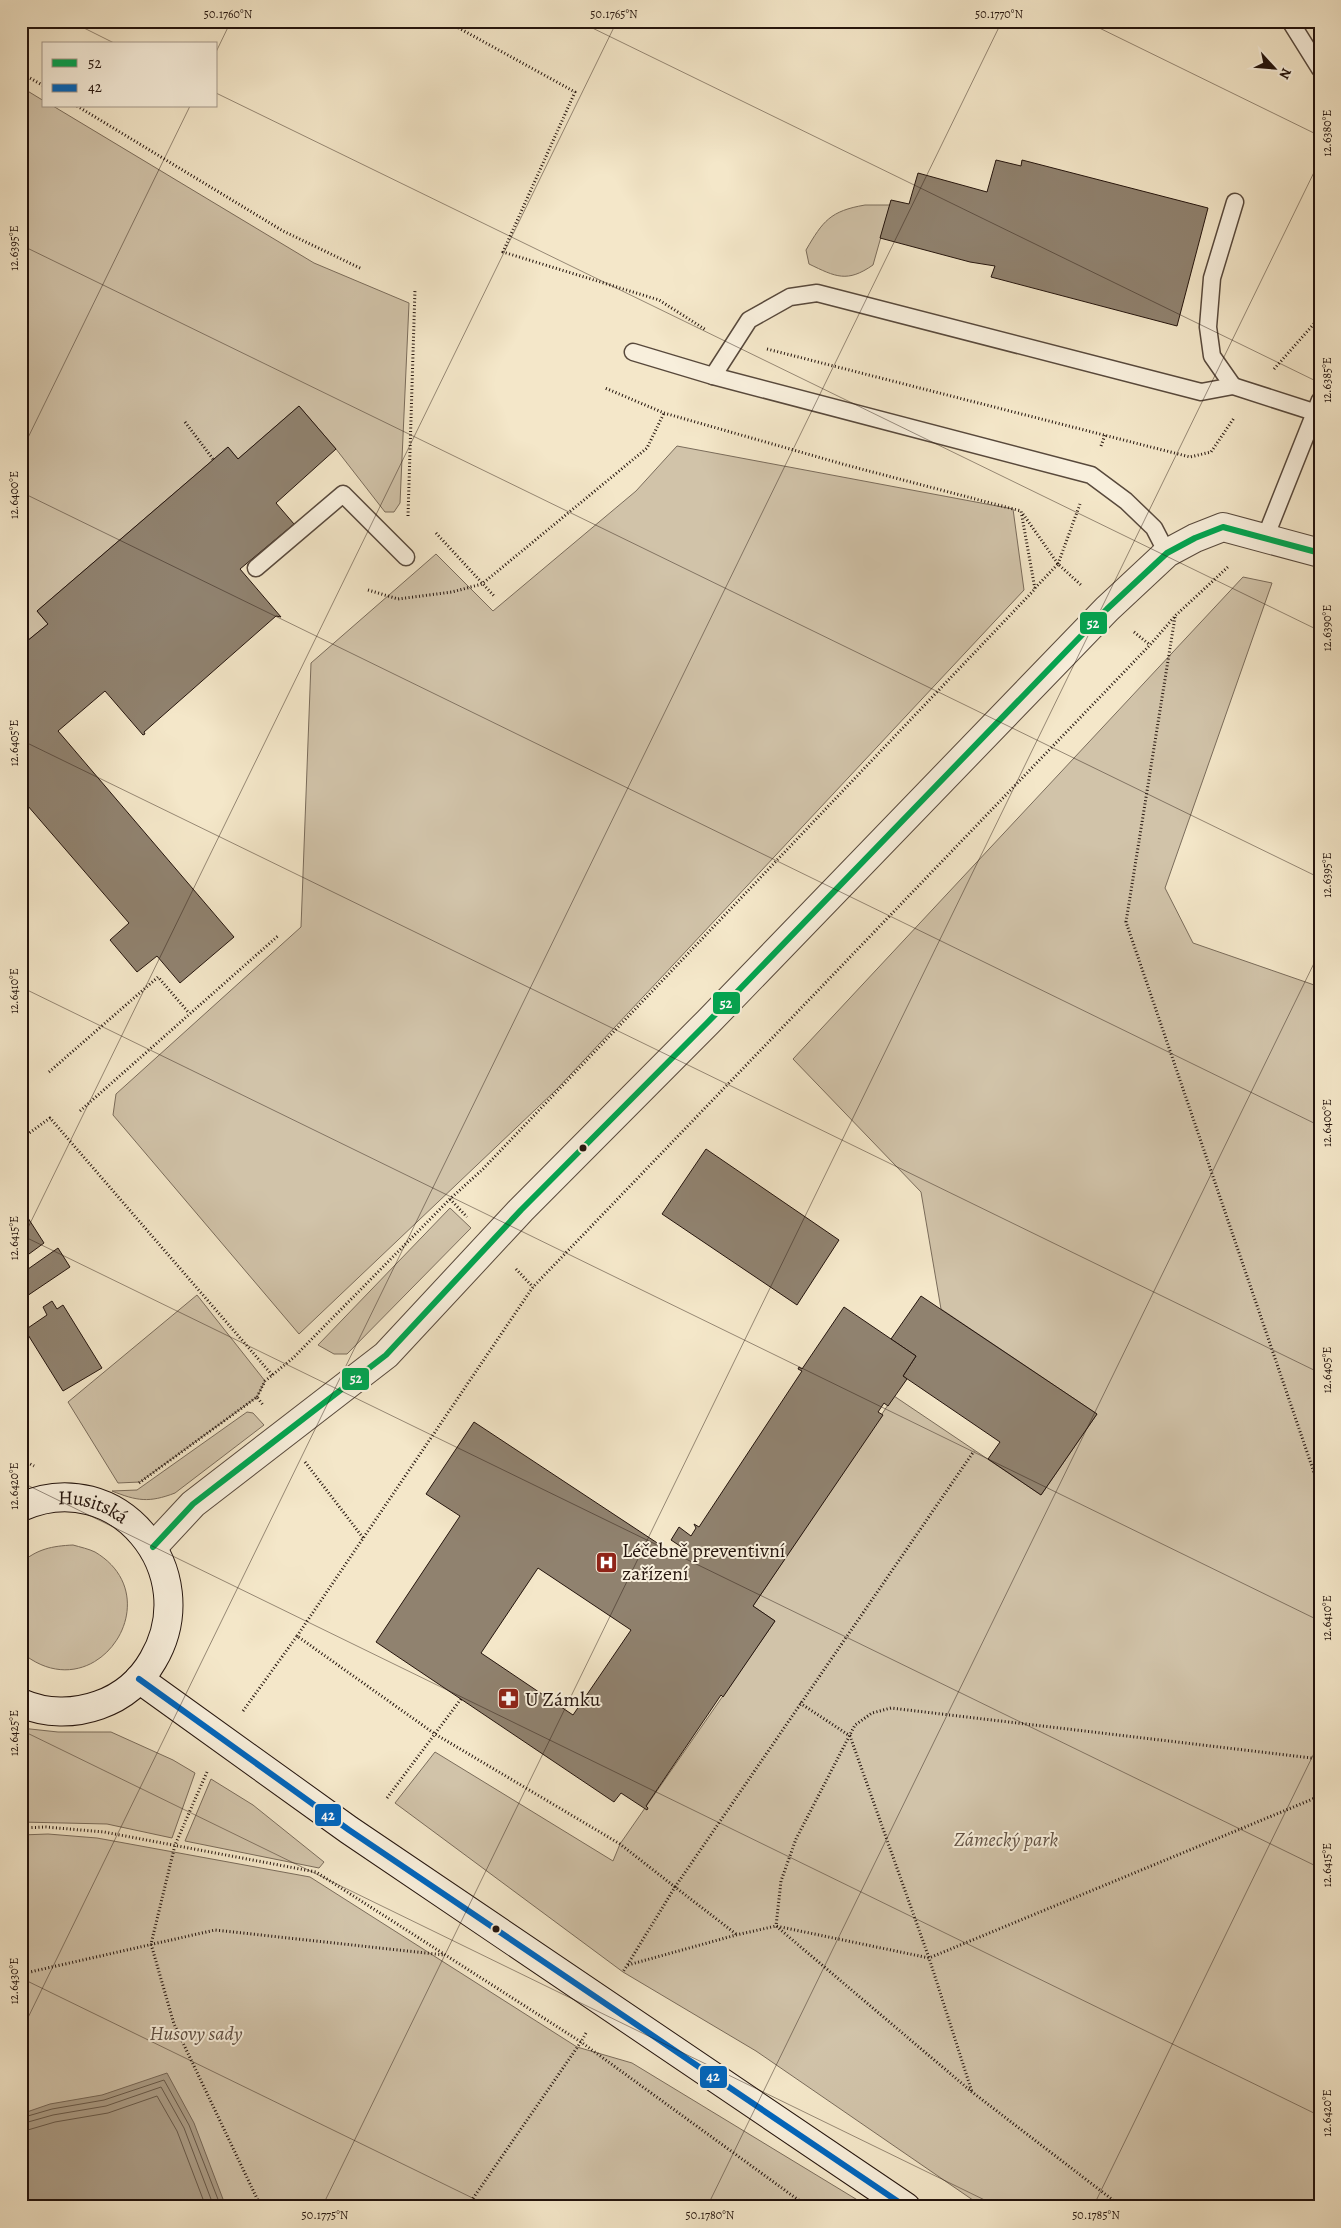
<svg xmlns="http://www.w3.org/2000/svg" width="1341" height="2228" font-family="Alegreya,serif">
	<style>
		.green { fill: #d1c3a9; stroke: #7a6c5b }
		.water { fill: #ad9f89; stroke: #766757 }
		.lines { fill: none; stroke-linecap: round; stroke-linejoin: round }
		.shore { stroke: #685a4b; stroke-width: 1 }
		.building { fill: #90826f; stroke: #24140d; fill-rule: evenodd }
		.lane-casing { stroke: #58493c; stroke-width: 19 }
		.street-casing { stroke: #58493c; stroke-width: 30 }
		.secondary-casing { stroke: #24140d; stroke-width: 30 }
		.path { stroke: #24140d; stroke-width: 3; stroke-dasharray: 1 2.5; stroke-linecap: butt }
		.lane { stroke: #f8efdc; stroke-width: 16 }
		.street { stroke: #f8efdc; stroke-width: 28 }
		.secondary { stroke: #f8efdc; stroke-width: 28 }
		.bus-1-casing { stroke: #f8efdc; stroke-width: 10 }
		.bus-2-casing { stroke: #f8efdc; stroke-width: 10 }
		.bus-1 { stroke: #00a651; stroke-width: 6 }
		.bus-2 { stroke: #0065bd; stroke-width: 6 }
		.ticks { fill: none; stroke: #24140d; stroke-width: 1; stroke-opacity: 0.45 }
		.bus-dot { fill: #24140d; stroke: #f8efdc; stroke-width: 2 }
		.labels { text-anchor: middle; stroke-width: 4; stroke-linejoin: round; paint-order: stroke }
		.street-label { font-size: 20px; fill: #24140d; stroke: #f8efdc }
		.poi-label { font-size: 20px; fill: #24140d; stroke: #f8efdc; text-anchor: start }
		.park-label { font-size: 20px; font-style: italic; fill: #615144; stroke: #f8efdc }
		.line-badge { stroke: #f8efdc; stroke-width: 2 }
		.badge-label { font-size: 14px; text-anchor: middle; font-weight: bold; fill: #fff }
		.neatline { fill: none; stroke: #24140d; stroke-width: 2 }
		.ticks-label { font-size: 12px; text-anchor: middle; fill: #24140d }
	</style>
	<rect width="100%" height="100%" fill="#f4e7c9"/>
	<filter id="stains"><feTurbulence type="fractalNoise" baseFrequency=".004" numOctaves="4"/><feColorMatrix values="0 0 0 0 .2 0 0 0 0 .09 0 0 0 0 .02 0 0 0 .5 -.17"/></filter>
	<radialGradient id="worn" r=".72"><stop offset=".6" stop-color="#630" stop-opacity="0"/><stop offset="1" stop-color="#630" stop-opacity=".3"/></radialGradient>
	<g class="green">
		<polygon points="21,87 44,101 44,106 53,106 314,263 409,303 400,503 394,512 385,512 336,449 299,406 238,459 228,447 37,611 48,624 21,646"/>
		<path d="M865 205H890L873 265C847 283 836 277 809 264L806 250C823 221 830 211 865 205Z"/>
		<polygon points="677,446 1013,509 1024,590 556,1090 299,1334 113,1115 116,1094 301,927 311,663 436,554 493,611 636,491"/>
		<polygon points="1243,577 1272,583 1165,888 1193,943 1320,987 1320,2207 983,2207 756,2051 623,1972 395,1803 435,1752 613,1861 620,1844 775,1621 753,1606 894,1396 1041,1495 1097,1414 941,1309 921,1192 793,1059"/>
		<polygon points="450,1208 471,1228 347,1354 334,1354 318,1345"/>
		<polygon points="197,1295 265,1381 257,1397 140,1482 118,1483 68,1402"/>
		<path d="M247 1412 253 1413 264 1425 175 1493C149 1503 137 1501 112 1491L137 1490Z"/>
		<path d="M73 1545C80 1547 89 1549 95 1552 173 1598 95 1714 21 1652V1563C37 1549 52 1546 73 1545Z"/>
		<polygon points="21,1728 58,1732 111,1732 173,1760 195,1773 172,1838 107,1824 21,1822"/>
		<polygon points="211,1779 253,1805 324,1862 319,1868 185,1841"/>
		<polygon points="48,1834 97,1838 310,1877 577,2047 632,2063 869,2207 21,2207 21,1835"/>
	</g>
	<polygon class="water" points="167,2073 194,2123 226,2207 21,2207 21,2114 50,2104 102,2095"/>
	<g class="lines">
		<g class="shore">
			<polyline points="21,2118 52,2109 104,2100 164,2080 189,2125 221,2207"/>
			<polyline points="21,2124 53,2115 106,2106 161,2087 184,2128 214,2207"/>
			<polyline points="21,2132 55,2122 108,2113 157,2096 177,2131 206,2207"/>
		</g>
	</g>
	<g class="building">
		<polygon points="996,160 1021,166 1022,160 1208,208 1177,326 991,277 995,266 970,262 880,238 891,200 909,204 918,173 987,192"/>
		<polygon points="299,406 336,449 276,503 294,524 240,569 281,617 276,616 144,732 145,734 143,735 105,691 58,731 234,937 180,983 157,956 137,972 110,940 129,923 21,798 21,646 48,624 37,611 228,447 238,459"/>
		<polygon points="706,1149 839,1240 797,1305 662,1214"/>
		<polygon points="21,1207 44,1243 29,1254 27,1252 21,1255"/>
		<polygon points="58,1248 70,1267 21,1300 21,1274"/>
		<polygon points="921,1296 1097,1414 1041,1495 988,1459 1000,1442 903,1376 916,1356 891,1339"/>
		<polygon points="52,1301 57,1309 63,1305 102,1368 63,1391 25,1330 47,1315 43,1307"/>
		<path d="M844 1307 916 1356 903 1376 907 1379 888 1406 884 1403 878 1412 883 1415 753 1606 775 1621 723 1697 721 1695 646 1806 648 1808 647 1810 621 1793 614 1802 376 1642 460 1516 426 1494 474 1422 677 1556 683 1548 671 1540 679 1527 691 1536 696 1528 694 1524 699 1527 802 1371 798 1369 799 1367 802 1369ZM538 1568 631 1630 573 1715 481 1653Z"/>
	</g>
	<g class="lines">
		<defs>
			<g id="lane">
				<polyline points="1290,21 1320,69"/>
				<polyline points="633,352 713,376 1091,475 1126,501 1154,528 1167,553"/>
				<polyline points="713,376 749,320 790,297 817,293 1201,392 1233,386 1320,414"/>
				<polyline points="1233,386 1212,356 1208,327 1212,278 1235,202"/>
				<polyline points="1265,538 1320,400"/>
				<polyline points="256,568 343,494 406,557"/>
			</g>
			<polyline id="street" points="153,1547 193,1504 386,1355 521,1210 708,1022 1107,609 1167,553 1195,538 1223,527 1320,553"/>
			<g id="secondary">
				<path id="s1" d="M21 1507C117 1464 205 1572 153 1660 141 1681 122 1697 99 1705 74 1714 46 1714 21 1703"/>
				<polyline points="139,1679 349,1830 906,2207"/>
			</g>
		</defs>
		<use href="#lane" class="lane-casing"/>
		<use href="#street" class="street-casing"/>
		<use href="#secondary" class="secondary-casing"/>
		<g class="path">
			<polyline points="446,21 575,92 503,252 659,300 706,330"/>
			<polyline points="21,73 44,86"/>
			<polyline points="77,106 283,231 362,269"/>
			<polyline points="767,349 1190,457 1211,452 1234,418"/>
			<polyline points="1274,369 1320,317"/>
			<polyline points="185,422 213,459"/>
			<polyline points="1101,446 1105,435"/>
			<polyline points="1023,514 1058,564"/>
			<polyline points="408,516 415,289"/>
			<polyline points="436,533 495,597"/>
			<polyline points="1058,564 1080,504"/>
			<polyline points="1035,588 1058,564 1081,585"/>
			<polyline points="368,590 398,599 452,592 482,584 647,448 664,413"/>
			<polyline points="1175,617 1126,922 1320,1490"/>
			<polyline points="1134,632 1150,645"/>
			<polyline points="49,1072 158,977 189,1013"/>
			<polyline points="80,1111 279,935"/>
			<polyline points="21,1139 50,1118 273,1376"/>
			<polyline points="450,1199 467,1217"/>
			<polyline points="516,1269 533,1287"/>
			<polyline points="257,1397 265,1381 293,1358 450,1199 483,1169 1035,589 1021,511 846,465 664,413 605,388"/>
			<polyline points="21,1459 34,1466"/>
			<polyline points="305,1462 364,1539"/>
			<polyline points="139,1483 257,1397 263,1405"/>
			<polyline points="297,1636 533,1287 1150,645 1176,615 1229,566"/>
			<polyline points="800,1703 850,1736 929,1958 972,2092"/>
			<polyline points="243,1711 297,1636 435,1734 620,1844 675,1887 623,1972"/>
			<polyline points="207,1772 175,1845 151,1944 174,2024 261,2207"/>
			<polyline points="387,1798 461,1699"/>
			<polyline points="21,1828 46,1827 104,1832 316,1872 581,2042 586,2033"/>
			<polyline points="736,1934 675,1887 974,1451"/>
			<polyline points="628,1965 736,1935 776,1926 929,1958 1320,1796"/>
			<polyline points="21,1974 215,1930 444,1955"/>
			<polyline points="467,2207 581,2042 808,2207"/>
			<polyline points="1122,2207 972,2092 776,1926 781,1881 796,1839 855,1725 872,1713 891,1708 1320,1759"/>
		</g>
		<use href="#lane" class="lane"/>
		<use href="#street" class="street"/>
		<use href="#secondary" class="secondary"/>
		<defs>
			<polyline id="bus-1" points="153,1547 193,1504 386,1355 521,1210 708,1022 1107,609 1167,553 1195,538 1223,527 1320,553"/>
			<polyline id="bus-2" points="139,1679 349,1830 906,2207"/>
		</defs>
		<use href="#bus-1" class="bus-1-casing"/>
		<use href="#bus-2" class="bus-2-casing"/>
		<use href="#bus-1" class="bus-1"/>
		<use href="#bus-2" class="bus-2"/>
	</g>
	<path class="ticks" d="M70 21 116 44M578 21 1320 383M1085 21 1320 136M216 52 231 21M216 93 1320 631M21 245 1320 878M21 452 190 106M21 492 1320 1126M21 740 1320 1373M21 987 1320 1621M21 1235 1320 1868M21 1242 617 21M21 1482 1320 2116M21 1730 999 2207M21 1978 491 2207M21 2032 1002 21M322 2207 1320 160M707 2207 1320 951M1093 2207 1320 1741"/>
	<defs>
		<symbol id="hospital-square" viewBox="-11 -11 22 22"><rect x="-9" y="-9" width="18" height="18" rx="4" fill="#8f2418" stroke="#f8efdc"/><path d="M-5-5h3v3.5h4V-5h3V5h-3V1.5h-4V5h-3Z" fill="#fff"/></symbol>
		<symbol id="pharmacy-square" viewBox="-11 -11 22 22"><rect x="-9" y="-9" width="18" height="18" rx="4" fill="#8f2418" stroke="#f8efdc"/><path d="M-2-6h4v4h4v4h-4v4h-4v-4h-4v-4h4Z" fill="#fff"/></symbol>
	</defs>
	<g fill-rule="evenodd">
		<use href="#hospital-square" x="594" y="1550" width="25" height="25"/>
		<use href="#pharmacy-square" x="496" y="1686" width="25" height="25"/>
	</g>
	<g class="bus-dot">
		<circle cx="583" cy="1148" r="4.5"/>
		<circle cx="496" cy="1929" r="4.5"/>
	</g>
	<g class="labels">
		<g class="street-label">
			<text dy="7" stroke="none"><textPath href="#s1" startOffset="75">Husitská</textPath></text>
		</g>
		<g class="poi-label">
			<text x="622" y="1557">Léčebně preventivní<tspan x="622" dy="23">zařízení</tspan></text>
			<text x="525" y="1706">U Zámku</text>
		</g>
		<g class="park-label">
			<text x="1006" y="1846">Zámecký park</text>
			<text x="196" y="2040">Husovy sady</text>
		</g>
	</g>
	<g class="line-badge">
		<rect x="1079" y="611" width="29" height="24" rx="5" fill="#00a651"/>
		<rect x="712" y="991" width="29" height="24" rx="5" fill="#00a651"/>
		<rect x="341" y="1367" width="29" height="24" rx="5" fill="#00a651"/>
		<rect x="314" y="1803" width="28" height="24" rx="5" fill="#0065bd"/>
		<rect x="699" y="2065" width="29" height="24" rx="5" fill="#0065bd"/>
	</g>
	<g class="badge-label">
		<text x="1093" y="628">52</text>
		<text x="726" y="1008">52</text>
		<text x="356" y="1383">52</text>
		<text x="328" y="1820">42</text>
		<text x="713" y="2081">42</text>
	</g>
	<rect width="1341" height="2228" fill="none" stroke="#f4e7c9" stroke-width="55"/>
	<rect x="42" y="42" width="175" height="65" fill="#f8efdc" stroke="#a39789"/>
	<rect x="52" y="59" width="25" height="8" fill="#00a651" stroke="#a39789"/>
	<text x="88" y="68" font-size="15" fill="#24140d">52</text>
	<rect x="52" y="84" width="25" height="8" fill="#0065bd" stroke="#a39789"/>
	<text x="88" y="92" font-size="15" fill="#24140d">42</text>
	<g transform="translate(1274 68) rotate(116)" stroke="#f8efdc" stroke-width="4" paint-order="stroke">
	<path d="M0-4L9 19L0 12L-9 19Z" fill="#24140d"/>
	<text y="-8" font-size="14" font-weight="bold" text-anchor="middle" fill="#24140d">N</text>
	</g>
	<rect x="28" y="28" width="1286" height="2172" class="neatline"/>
	<g class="ticks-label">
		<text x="228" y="18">50.1760°N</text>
		<text x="614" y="18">50.1765°N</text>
		<text x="999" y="18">50.1770°N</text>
		<text transform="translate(1327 133) rotate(-90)" y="4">12.6380°E</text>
		<text transform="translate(14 248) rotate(-90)" y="4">12.6395°E</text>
		<text transform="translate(1327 380) rotate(-90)" y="4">12.6385°E</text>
		<text transform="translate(14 495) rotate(-90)" y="4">12.6400°E</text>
		<text transform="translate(1327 628) rotate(-90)" y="4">12.6390°E</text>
		<text transform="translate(14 743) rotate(-90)" y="4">12.6405°E</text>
		<text transform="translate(1327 875) rotate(-90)" y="4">12.6395°E</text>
		<text transform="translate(14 991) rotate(-90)" y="4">12.6410°E</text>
		<text transform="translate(1327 1123) rotate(-90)" y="4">12.6400°E</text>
		<text transform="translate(14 1238) rotate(-90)" y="4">12.6415°E</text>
		<text transform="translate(1327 1370) rotate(-90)" y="4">12.6405°E</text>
		<text transform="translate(14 1486) rotate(-90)" y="4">12.6420°E</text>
		<text transform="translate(1327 1618) rotate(-90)" y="4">12.6410°E</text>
		<text transform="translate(14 1733) rotate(-90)" y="4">12.6425°E</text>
		<text transform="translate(1327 1865) rotate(-90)" y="4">12.6415°E</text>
		<text transform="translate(14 1981) rotate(-90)" y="4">12.6430°E</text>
		<text transform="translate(1327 2113) rotate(-90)" y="4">12.6420°E</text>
		<text x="325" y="2219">50.1775°N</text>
		<text x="710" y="2219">50.1780°N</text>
		<text x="1096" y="2219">50.1785°N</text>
	</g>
	<rect width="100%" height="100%" filter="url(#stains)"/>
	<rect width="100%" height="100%" fill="url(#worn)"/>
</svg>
